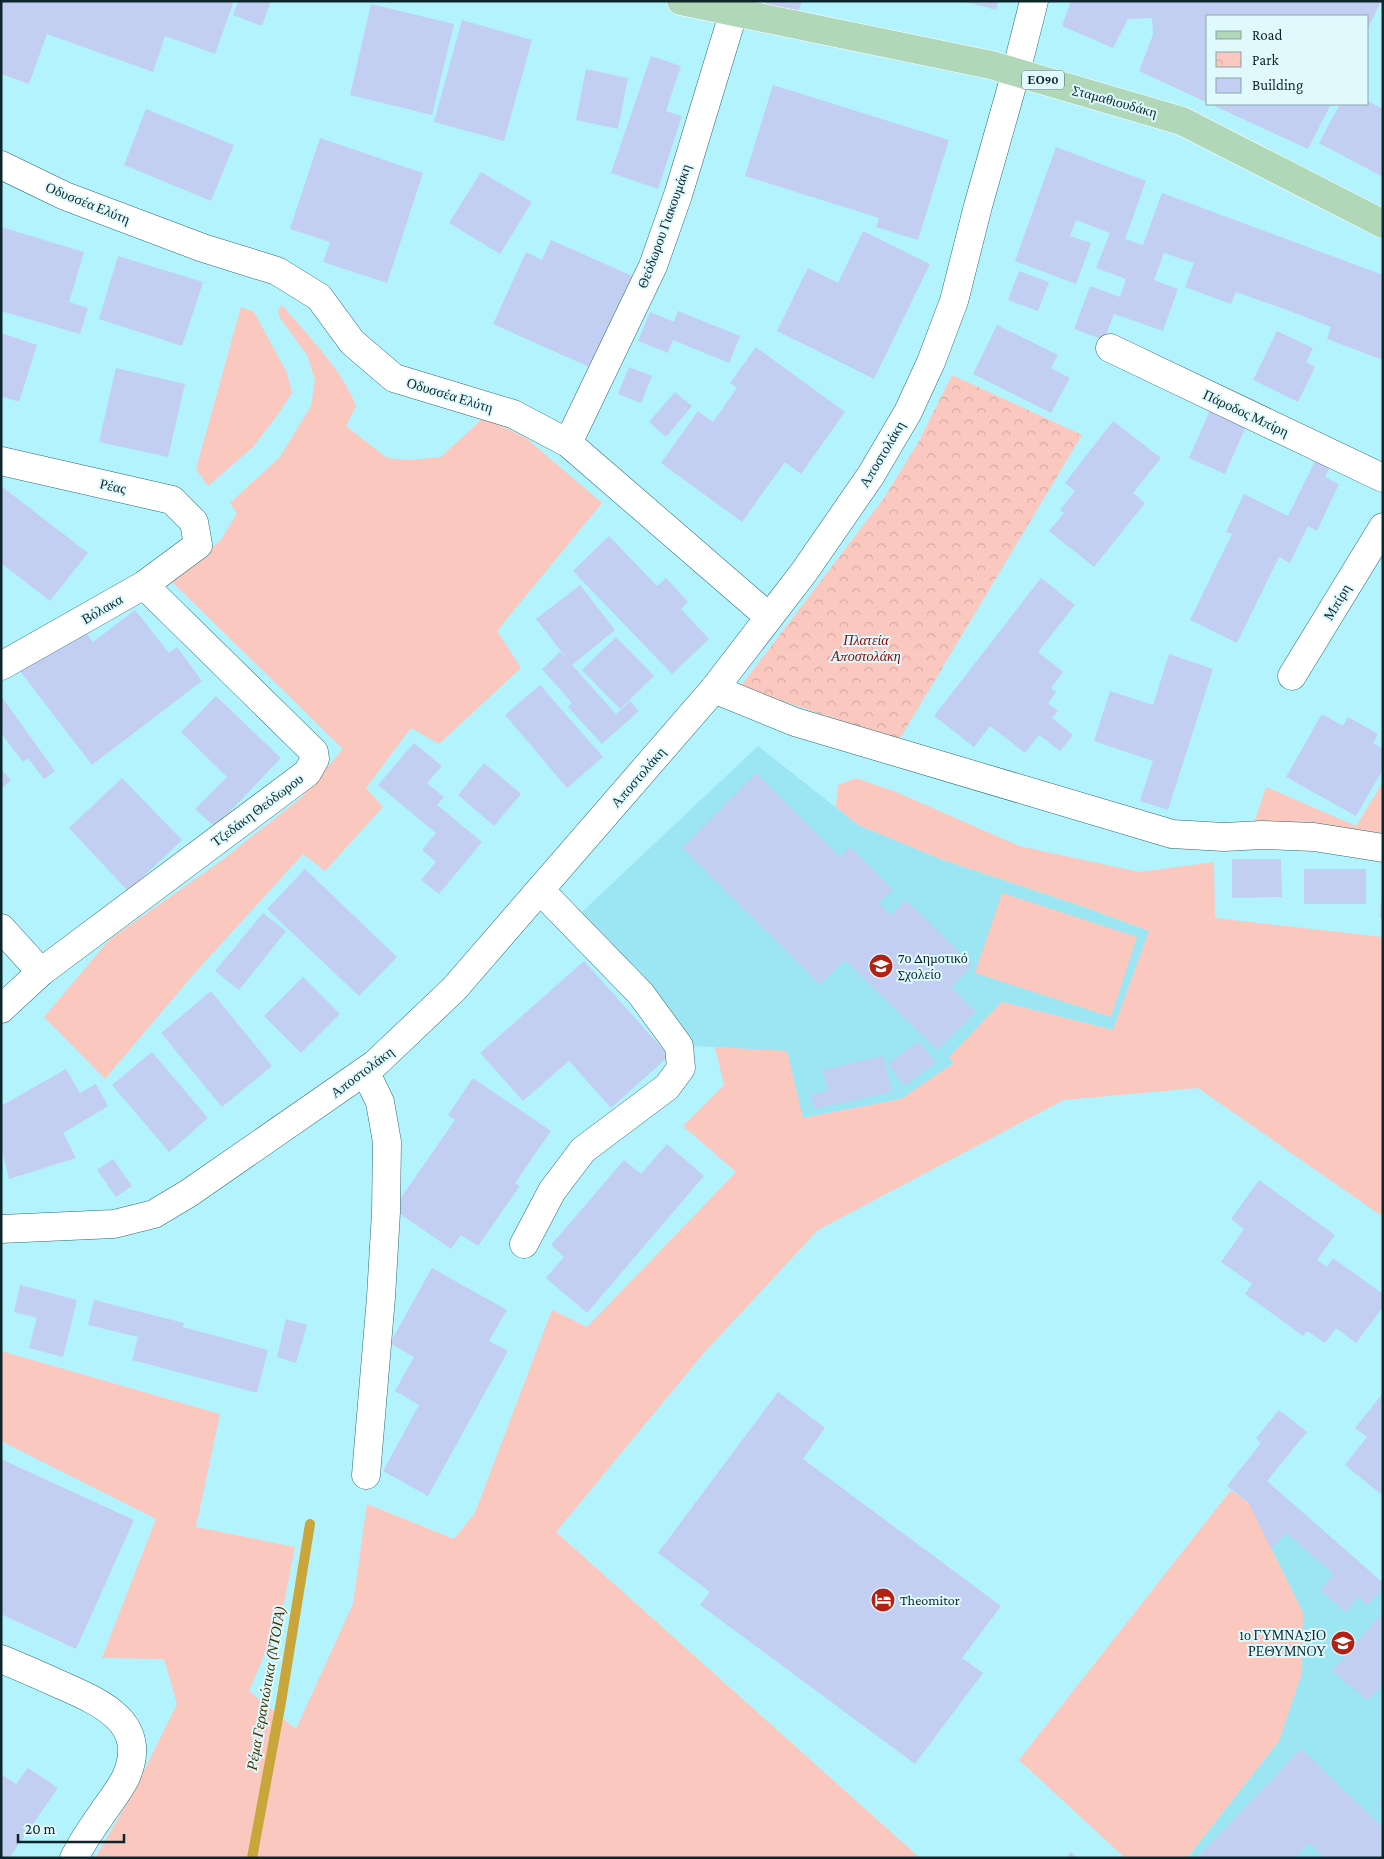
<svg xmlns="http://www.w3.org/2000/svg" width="1384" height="1859" font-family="'Crimson Pro',serif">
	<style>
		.built { fill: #9ce5f3 }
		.grass { fill: #fac8bf }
		.park { fill: url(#park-crowns) }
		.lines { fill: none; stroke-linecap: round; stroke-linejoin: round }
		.stream { stroke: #c9a53a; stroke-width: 10 }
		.building { fill: #c2cff2 }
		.street-casing { stroke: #2a6a74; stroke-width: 29 }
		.primary-casing { stroke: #fff; stroke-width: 29 }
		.street { stroke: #fff; stroke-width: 28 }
		.primary { stroke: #b0d7b8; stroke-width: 28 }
		.labels { text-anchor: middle; stroke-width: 4; stroke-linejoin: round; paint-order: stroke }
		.shield { fill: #e0f9fd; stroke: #4c656a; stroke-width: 1 }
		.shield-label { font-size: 12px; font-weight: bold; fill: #0c262b }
		.street-label { font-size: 14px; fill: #0c262b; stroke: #e0f9fd }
		.park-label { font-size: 14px; font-style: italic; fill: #870500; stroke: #e0f9fd }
		.poi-label { font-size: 14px; fill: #0c262b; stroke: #e0f9fd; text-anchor: start }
		.water-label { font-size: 15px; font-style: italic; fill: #413204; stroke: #e0f9fd }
	</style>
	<defs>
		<pattern id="park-crowns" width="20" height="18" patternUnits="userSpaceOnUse" patternTransform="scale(1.25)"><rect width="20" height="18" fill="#fac8bf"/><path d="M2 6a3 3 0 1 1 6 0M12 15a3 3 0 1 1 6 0" fill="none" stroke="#d5aca4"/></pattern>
	</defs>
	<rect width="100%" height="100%" fill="#b3f3fe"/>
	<g class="built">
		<polygon points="758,746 858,825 943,860 1084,907 1149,931 1113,1030 1002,1002 949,1057 954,1063 901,1099 802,1118 787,1051 692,1046 582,912"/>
		<polygon points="1267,1481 1383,1583 1383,1858 1187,1858 1279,1741 1303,1613 1249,1503"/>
	</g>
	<g class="grass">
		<path d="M282 305C307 335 342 369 356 406L346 426 387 458 410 460 441 457 484 417 526 438 602 503 497 631 521 668 439 744 411 728 366 788 383 807 325 871 303 854 193 975 105 1079 44 1017 110 939 221 861 302 797 343 749 172 582 221 540 237 513 230 503 280 457 311 406 315 380 307 355 280 318 278 310Z"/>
		<polygon points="241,307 254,312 287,373 292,393 277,416 252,448 208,486 196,469"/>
		<polygon points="856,778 896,792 1019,846 1139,872 1214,862 1215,918 1383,937 1383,1217 1198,1088 1064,1100 818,1230 704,1353 556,1532 920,1858 95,1858 134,1791 177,1704 164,1659 102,1658 156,1519 1,1441 1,1351 220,1414 196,1527 295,1547 282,1614 249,1691 296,1729 353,1604 367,1504 454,1539 475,1513 552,1310 587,1327 736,1172 683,1126 724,1085 715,1047 787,1051 803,1118 901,1099 954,1063 949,1057 1002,1002 1113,1030 1149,931 1084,907 943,860 858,825 836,807 838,785"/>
		<polygon points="1383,782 1383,835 1253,826 1266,787 1356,826"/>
		<polygon points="1002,893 1137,937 1111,1017 975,973"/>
		<polygon points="1231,1490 1249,1503 1303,1613 1302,1673 1279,1741 1187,1858 1125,1858 1019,1760"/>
	</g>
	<polygon class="park" points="952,375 1082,435 899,740 740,687 884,498 918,443"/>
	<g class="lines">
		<polyline class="stream" points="252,1858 281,1702 310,1524"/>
	</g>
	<g class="building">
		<polygon points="1,1 234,1 215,54 165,36 153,72 47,34 29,84 1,74"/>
		<polygon points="238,1 271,1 262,26 233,15"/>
		<polygon points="767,1 802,1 798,14 766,4"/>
		<polygon points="963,1 998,1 996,10"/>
		<polygon points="1071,1 1381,1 1368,29 1368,16 1208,16 1208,103 1139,71 1153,35 1152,18 1128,19 1113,48 1062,26"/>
		<polygon points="371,4 454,24 432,115 350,95"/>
		<polygon points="462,20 532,40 504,141 434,122"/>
		<polygon points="651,56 681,66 666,111 682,116 658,189 611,173"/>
		<polygon points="586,69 628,78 618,129 576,120"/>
		<polygon points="773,85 949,140 918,240 876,227 879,218 745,176"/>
		<polygon points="1368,101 1383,109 1383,177 1319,143 1340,104 1368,104"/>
		<polygon points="1210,104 1331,104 1308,149"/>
		<polygon points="146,109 234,145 211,201 124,165"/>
		<polygon points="320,138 423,173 387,283 323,262 330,242 290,229"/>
		<polygon points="1056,147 1146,181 1125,239 1143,245 1162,193 1383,275 1383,360 1327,339 1331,327 1287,310 1236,292 1231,304 1185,287 1194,263 1164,253 1154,280 1178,289 1163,331 1114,314 1104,340 1074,329 1090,286 1120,297 1126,279 1096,268 1110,233 1076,220 1070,236 1091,243 1076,284 1015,261"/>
		<polygon points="481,172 532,202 500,254 449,223"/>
		<polygon points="1,227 84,252 69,302 88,308 80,334 1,311"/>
		<polygon points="863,231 930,264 874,379 777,331 808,268 838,283"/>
		<polygon points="551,240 637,278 596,370 493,324 526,252 542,260"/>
		<polygon points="118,256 203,282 182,346 99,319"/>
		<polygon points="1019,271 1049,282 1038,311 1008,300"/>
		<polygon points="678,311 740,336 729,363 673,340 668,353 638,341 650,312 674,322"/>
		<polygon points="997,325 1058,355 1051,368 1070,378 1051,413 973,374"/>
		<polygon points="1277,331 1313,348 1306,362 1315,367 1298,402 1253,380"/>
		<polygon points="1,333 37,345 19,402 1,396"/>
		<polygon points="756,347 845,412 801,474 785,462 742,522 661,463 698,411 713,422 737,388 730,383"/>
		<polygon points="629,367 652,376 641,403 618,394"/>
		<polygon points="116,368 185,384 168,457 99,442"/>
		<polygon points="675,392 692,406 666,437 649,422"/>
		<polygon points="1211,408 1247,424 1225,474 1189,458"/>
		<polygon points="1113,421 1161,458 1133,493 1145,503 1094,567 1049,531 1064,513 1060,510 1075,491 1065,483"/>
		<polygon points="1318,455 1332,463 1325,477 1339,484 1317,531 1308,526 1290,563 1279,557 1237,643 1190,620 1232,534 1226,532 1244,494 1288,516"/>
		<polygon points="1,486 88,553 50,601 1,563"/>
		<polygon points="609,536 657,586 666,578 688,602 681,609 709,639 672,674 573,571"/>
		<polygon points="1041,578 1075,605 1038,652 1063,672 1051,688 1056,692 1048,703 1058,711 1052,718 1073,735 1060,751 1039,735 1025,753 990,726 974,747 934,716"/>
		<polygon points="580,585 615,630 572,665 616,714 630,701 639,711 602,744 568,707 572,703 542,669 560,652 567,659 536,619"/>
		<polygon points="135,610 169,653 177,647 202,681 92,765 20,671 80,625 93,642"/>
		<polygon points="616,637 654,676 620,709 582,670"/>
		<polygon points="1169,654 1213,669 1168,810 1140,801 1153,761 1094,741 1110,691 1153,705"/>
		<polygon points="540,685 603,757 567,788 505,715"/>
		<polygon points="1,696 55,771 44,779 28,758 23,762 1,733"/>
		<polygon points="216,696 281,758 215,827 195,809 227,777 181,732"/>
		<polygon points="1322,714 1343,726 1348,717 1378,734 1373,743 1383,749 1383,769 1356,816 1286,777"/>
		<polygon points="414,743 442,766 427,783 444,797 437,805 482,842 439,894 421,880 436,862 422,850 436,833 378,785"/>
		<polygon points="484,763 521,794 494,826 458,795"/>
		<polygon points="1,769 11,780 1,789"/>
		<polygon points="756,773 840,857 850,847 893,890 879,903 891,915 906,900 972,965 951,987 976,1012 937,1050 845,960 820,985 682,848"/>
		<polygon points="122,778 182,840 128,891 69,828"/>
		<polygon points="1232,859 1281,859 1282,897 1232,898"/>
		<polygon points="305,869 397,957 359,996 267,909"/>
		<rect x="1304" y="869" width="62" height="35"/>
		<polygon points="1381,900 1383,900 1383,918 1380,918"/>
		<polygon points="263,913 286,931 239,990 215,971"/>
		<polygon points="584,961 669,1056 611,1108 569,1061 523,1101 480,1053"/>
		<polygon points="303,977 340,1014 301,1053 264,1016"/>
		<polygon points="211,991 272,1066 222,1107 161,1033"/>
		<polygon points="919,1041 936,1063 904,1086 888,1064"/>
		<polygon points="152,1052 208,1118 169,1152 112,1085"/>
		<polygon points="883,1056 892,1092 814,1109 811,1095 828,1091 823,1070"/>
		<polygon points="66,1069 80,1093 96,1084 108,1106 63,1133 76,1158 9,1179 1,1146 1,1106"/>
		<polygon points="473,1078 551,1131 515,1183 520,1186 478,1246 461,1235 451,1249 393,1209 455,1120 448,1115"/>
		<polygon points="667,1144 704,1176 587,1313 546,1278 564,1257 551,1245 624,1160 641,1174"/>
		<polygon points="113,1159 132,1186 116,1197 97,1170"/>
		<polygon points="1259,1180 1335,1235 1317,1260 1327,1267 1333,1258 1383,1294 1383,1307 1356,1343 1336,1328 1325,1343 1307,1331 1303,1336 1245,1294 1252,1284 1221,1262 1244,1229 1231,1219"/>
		<polygon points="432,1268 507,1310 489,1341 508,1351 428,1496 383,1471 419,1405 395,1391 414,1357 390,1343"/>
		<polygon points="20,1285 77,1300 63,1357 29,1348 37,1318 14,1312"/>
		<polygon points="94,1300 184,1323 183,1327 268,1350 257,1393 132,1360 138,1337 88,1325"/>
		<polygon points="286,1319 307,1325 296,1363 277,1357"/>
		<polygon points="778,1392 825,1428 803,1459 1001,1606 962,1658 983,1673 915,1764 700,1605 710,1592 658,1553"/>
		<polygon points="1383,1393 1383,1496 1345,1465 1367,1437 1355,1428"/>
		<polygon points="1279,1410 1307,1432 1267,1481 1383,1583 1383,1588 1367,1605 1358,1597 1346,1612 1320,1590 1334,1574 1286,1533 1271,1549 1249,1503 1227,1486 1261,1443 1256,1438"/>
		<polygon points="1,1459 134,1520 76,1649 1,1614"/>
		<polygon points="1383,1612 1383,1684 1368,1701 1332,1671"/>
		<polygon points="1301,1749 1383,1828 1383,1858 1324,1858 1309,1843 1295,1858 1197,1858"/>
		<polygon points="28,1768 58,1788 9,1858 1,1858 1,1774 16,1784"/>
		<polygon points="1383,1796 1383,1807 1378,1804"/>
		<polygon points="1071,1852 1077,1858 1066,1858"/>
	</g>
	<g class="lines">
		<defs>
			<g id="street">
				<polyline points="1,165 65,196 203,248 277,271 319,297 352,342 394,378 513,414 568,443 769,617"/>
				<polyline points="1110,348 1383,478"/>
				<polyline points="568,443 653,266 678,195 737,1"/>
				<polyline points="1,461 172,500 194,522 198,545 144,585 1,666"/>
				<polyline points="1292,676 1383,527"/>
				<polyline points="714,689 795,722 1172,834 1224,837 1262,835 1314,837 1383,848"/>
				<polyline points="1,928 41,972"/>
				<polyline points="1,1009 41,972 307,773 315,759 314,752 144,585"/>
				<polyline points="365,1071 380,1102 387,1142 386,1212 381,1297 366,1475"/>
				<polyline points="1,1229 114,1224 154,1214 189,1193 375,1064 454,989 714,689 804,572 871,475 908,412 931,362 954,301 978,206 1016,72 1034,1"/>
				<polyline points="524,1244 552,1191 583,1150 667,1087 681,1068 679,1046 641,994 540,890"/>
				<path d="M1 1659C21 1667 41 1676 61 1685 102 1703 149 1723 126 1777 119 1791 109 1803 101 1815 91 1829 82 1843 74 1858"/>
			</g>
			<polyline id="primary" points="681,1 991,65 1182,121 1383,224"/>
		</defs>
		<use href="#street" class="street-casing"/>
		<use href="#primary" class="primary-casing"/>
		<use href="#street" class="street"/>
		<use href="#primary" class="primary"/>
	</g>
	<defs>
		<symbol id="school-disc" viewBox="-11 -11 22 22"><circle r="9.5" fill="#b12215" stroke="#e0f9fd"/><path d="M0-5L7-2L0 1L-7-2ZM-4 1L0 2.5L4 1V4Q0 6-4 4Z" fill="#fff"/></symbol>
		<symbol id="hotel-disc" viewBox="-11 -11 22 22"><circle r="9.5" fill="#b12215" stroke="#e0f9fd"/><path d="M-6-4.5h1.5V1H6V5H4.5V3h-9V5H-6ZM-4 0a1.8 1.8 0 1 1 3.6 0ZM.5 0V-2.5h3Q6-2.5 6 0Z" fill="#fff"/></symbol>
	</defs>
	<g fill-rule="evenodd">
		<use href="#school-disc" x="867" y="952" width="28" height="28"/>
		<use href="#hotel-disc" x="869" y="1586" width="28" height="28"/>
		<use href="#school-disc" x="1329" y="1629" width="28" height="28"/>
	</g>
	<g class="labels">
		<rect class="shield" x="1022" y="70.5" width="42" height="19" rx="4"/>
		<g class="shield-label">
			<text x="1043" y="84">ΕΟ90</text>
		</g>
		<g class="street-label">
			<text transform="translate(1115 101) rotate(16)" y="5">Σταμαθιουδάκη</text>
			<text transform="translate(88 203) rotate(22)" y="5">Οδυσσέα Ελύτη</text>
			<text transform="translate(664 226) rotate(-70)" y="5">Θεόδωρου Γιακουμάκη</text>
			<text transform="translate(450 395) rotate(17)" y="5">Οδυσσέα Ελύτη</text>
			<text transform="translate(1246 413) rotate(25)" y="5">Πάροδος Μπίρη</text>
			<text transform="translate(882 454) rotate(-59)" y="5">Αποστολάκη</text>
			<text transform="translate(113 486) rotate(13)" y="5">Ρέας</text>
			<text transform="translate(1337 602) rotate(-59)" y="5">Μπίρη</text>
			<text transform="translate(102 609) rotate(-30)" y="5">Βόλακα</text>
			<text transform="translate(638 777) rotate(-49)" y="5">Αποστολάκη</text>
			<text transform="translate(257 810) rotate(-37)" y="5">Τζεδάκη Θεόδωρου</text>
			<text transform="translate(362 1072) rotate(-37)" y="5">Αποστολάκη</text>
		</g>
		<g class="park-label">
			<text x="866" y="645">Πλατεία<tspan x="866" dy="16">Αποστολάκη</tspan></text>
		</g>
		<g class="poi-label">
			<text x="898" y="963">7ο Δημοτικό<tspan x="898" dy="16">Σχολείο</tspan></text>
			<text x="900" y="1605">Theomitor</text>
			<text x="1326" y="1640" text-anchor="end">1ο ΓΥΜΝΑΣΙΟ<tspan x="1326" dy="16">ΡΕΘΥΜΝΟΥ</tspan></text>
		</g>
		<g class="water-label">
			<text transform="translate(266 1688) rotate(-80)" y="5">Ρέμα Γερανιώτικα (ΝΤΟΓΑ)</text>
		</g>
	</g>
	<rect width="1384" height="1859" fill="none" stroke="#0c262b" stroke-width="5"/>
	<rect x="1206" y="15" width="162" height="90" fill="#e0f9fd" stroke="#8ba5a9"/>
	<rect x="1216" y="31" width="25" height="8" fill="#b0d7b8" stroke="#8ba5a9"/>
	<text x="1252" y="40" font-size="15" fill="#0c262b">Road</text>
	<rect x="1216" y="52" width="25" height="15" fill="url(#park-crowns)" stroke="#8ba5a9"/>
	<text x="1252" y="65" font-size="15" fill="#0c262b">Park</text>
	<rect x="1216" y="78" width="25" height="15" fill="#c2cff2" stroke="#8ba5a9"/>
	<text x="1252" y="90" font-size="15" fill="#0c262b">Building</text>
	<path d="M18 1834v8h106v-8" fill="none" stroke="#0c262b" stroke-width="2.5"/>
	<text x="25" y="1834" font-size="15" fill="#0c262b" stroke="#e0f9fd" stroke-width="4" paint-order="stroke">20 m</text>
</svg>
